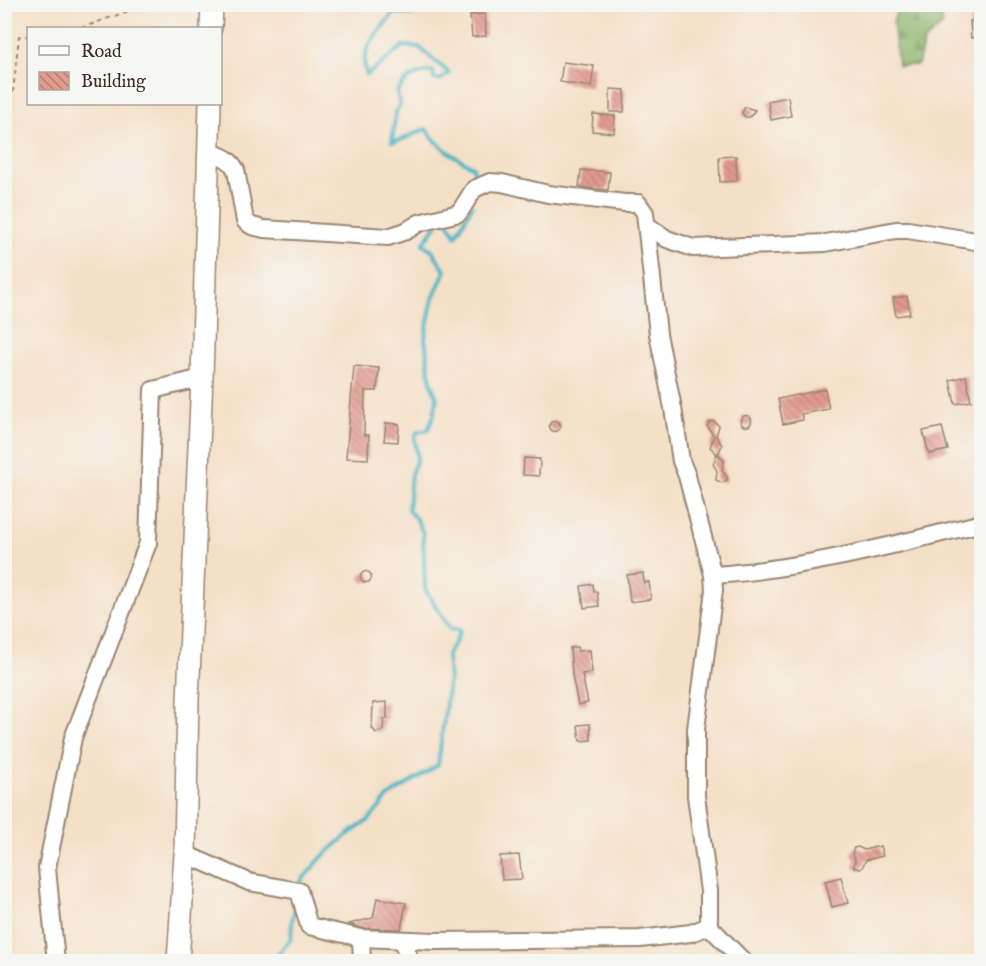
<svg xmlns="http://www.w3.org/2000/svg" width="986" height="966" font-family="'IM FELL English',serif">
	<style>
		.forest { fill: url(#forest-firs); stroke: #626e42; stroke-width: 1.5 }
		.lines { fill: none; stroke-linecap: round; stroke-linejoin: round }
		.stream { stroke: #46b3c3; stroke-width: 4 }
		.building { fill: url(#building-back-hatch) }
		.minor-casing { stroke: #988572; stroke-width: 20 }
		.major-casing { stroke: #988572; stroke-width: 24 }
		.path { stroke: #988572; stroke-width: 2; stroke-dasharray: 4.5 4.5; stroke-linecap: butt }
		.minor { stroke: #fff; stroke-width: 16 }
		.major { stroke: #fff; stroke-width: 21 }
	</style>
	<defs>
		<pattern id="forest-firs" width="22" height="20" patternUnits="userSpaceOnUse" patternTransform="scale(1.5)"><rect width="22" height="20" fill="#8ab167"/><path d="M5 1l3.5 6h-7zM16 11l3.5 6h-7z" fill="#729054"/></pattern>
		<pattern id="building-back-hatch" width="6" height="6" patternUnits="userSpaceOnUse" patternTransform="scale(1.5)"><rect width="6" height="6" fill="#e39a8f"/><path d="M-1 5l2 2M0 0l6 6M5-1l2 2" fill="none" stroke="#b97e74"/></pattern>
	</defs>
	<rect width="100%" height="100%" fill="#f6f6f2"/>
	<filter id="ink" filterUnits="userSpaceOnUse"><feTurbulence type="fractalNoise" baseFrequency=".0167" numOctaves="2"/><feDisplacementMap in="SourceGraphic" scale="12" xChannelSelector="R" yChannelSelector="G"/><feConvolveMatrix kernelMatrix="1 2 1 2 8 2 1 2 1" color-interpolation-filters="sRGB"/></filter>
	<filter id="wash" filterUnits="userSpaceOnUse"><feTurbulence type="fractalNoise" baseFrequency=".008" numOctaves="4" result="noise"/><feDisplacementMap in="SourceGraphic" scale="24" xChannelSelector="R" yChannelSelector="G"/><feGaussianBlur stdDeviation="1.35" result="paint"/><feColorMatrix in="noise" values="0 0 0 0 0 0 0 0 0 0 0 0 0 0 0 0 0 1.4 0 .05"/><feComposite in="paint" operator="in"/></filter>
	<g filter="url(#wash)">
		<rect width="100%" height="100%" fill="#f4e0c7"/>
		<polygon class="forest" points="898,5 942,5 939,6 943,25 924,41 918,65 898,66 893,23"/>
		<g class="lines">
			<g class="stream">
				<path d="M416 4 412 14 393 13C380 32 356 51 367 75L403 46 419 47 449 73 440 80 434 79 433 71C415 74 407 76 397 92L400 106 396 111 392 142C405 141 414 132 426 129 439 148 454 156 473 167L477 182"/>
				<polyline points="446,222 448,222 456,236 472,206"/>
				<polyline points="300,888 301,881 323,856 347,835 369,820 389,796 438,765 449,679 447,654 455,643 460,630 450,629 425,589 423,533 417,520 408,510 411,474 417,459 415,438 417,432 428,430 434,414 437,399 430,378 425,338 432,301 445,271 432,250 423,244 436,226"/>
				<polyline points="271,962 291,939 292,921 296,904"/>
			</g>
		</g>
		<g id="blocks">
			<g class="building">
				<polygon points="485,14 486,36 472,37 470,15"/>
				<polygon points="980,20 981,37 971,38 970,21"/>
				<polygon points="563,62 594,66 591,87 560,82"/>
				<polygon points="610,89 625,90 624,112 610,112"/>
				<polygon points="788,97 791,116 771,120 768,101"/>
				<polygon points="745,107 755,110 750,117 745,117 742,113"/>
				<polygon points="593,114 615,116 614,133 592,131"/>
				<polygon points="736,156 737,181 720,182 719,157"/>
				<polygon points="581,170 610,172 608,190 579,187"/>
				<polygon points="907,296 910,314 896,316 893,298"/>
				<polygon points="354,366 379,368 377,391 365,391 364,435 369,435 368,459 346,458"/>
				<polygon points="966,376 971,401 955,404 950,380"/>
				<polygon points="825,389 829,409 801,414 803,420 783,424 778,399"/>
				<circle cx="746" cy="421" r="5.5"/>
				<circle cx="555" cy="426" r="5.5"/>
				<polygon points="714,421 719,426 716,436 722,445 718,454 724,461 722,470 727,477 727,480 722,483 716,480 717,471 713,464 717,454 710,447 714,436 707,426 710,422"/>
				<polygon points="386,423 399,424 398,442 384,441"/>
				<polygon points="942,427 948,450 929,454 923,431"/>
				<polygon points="524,458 540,459 539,476 523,475"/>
				<circle cx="366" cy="577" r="5.5"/>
				<polygon points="643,573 644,583 649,582 651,599 630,602 627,575"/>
				<polygon points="593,584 594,592 597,592 599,606 584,608 581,586"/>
				<polygon points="577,647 578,651 590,650 592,673 582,674 588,703 578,705 572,675 570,648"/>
				<polygon points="387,702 387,719 384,719 383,730 376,733 372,728 373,703"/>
				<polygon points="590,724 591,740 580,741 578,725"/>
				<polygon points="880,846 883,856 866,860 861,869 854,868 855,859 852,853 854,848 858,847 864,850"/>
				<polygon points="519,855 522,879 502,880 500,856"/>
				<polygon points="841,877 848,903 832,907 825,881"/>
				<polygon points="377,898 406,903 401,929 362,928 349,924 373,918"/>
			</g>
		</g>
	</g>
	<g filter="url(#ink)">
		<use href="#blocks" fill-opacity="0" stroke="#988572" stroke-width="1.5"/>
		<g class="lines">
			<defs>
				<g id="minor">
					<path d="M209 151C221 156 230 158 236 170L245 221 252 226 264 229 388 237 406 231 419 223 459 213 474 189 490 182 502 183 548 194 625 203H638L645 213 658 334 673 408 681 461 687 476 713 575 714 590 696 729V796L709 891V926L744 962"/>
					<polyline points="648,226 667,239 693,248 825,243 896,230 908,230 982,242"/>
					<path d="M713 575C804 569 893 545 982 523"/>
					<polyline points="185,854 249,882 299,891 309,926 361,938 435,941 640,939 691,933 709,926"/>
					<polyline points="361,938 362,962"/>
					<polyline points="402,941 411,962"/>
					<polyline points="56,962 47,868 73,738 148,543 153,390 202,378"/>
				</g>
				<g id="major">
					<polyline points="211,28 212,4"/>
					<polyline points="178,962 185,854 188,700 202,378 210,104"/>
				</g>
			</defs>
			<use href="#minor" class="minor-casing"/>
			<use href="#major" class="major-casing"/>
			<g class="path">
				<polyline points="81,28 148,4"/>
				<polyline points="4,95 13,92 19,36 28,36"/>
			</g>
			<use href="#minor" class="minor"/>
			<use href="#major" class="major"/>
		</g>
	</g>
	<rect width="986" height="966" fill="none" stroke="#f6f6f2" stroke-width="24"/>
	<rect x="27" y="27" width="195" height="78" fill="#f6f6f2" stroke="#aba49d" stroke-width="1.5"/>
	<rect x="39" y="46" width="30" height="9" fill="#ffffff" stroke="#aba49d" stroke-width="1.5"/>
	<text x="81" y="57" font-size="18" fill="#3b2a1e">Road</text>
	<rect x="39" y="72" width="30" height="18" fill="url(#building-back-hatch)" stroke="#aba49d" stroke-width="1.5"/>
	<text x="81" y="87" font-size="18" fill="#3b2a1e">Building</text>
</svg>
